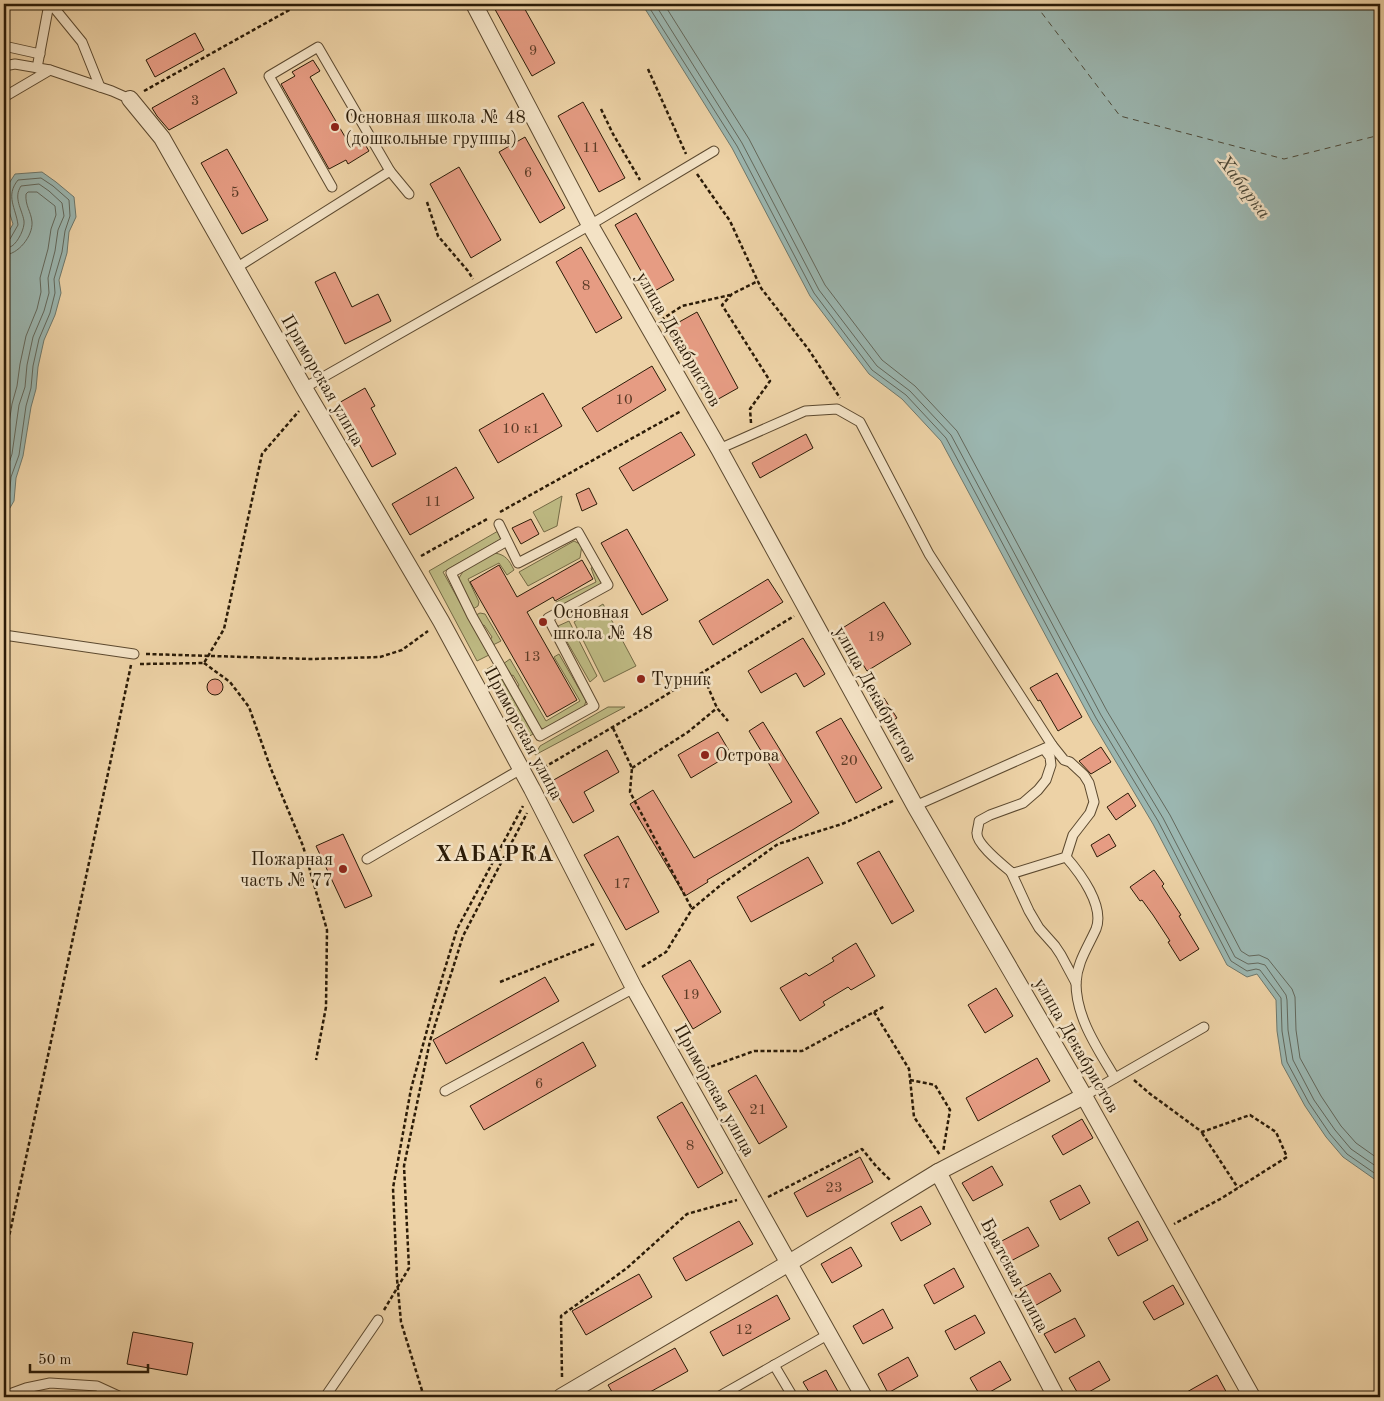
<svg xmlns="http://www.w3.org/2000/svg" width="1384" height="1401" font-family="'Old Standard TT',serif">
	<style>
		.green { fill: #beba83; stroke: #746a45 }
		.water { fill: #9bb6b0; stroke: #6e786c }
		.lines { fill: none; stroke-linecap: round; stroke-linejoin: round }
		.shore { stroke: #63685c; stroke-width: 1 }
		.ferry { stroke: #4d4a3a; stroke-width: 1; stroke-dasharray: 6 5; stroke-linecap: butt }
		.building { fill: #e69c83; stroke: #2b1b07 }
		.service-casing { stroke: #5c492f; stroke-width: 11 }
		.minor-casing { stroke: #5c492f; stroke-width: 18 }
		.path { stroke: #2b1b07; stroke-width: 2.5; stroke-dasharray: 4 2.5; stroke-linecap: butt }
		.service { stroke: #f3e2c5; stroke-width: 9 }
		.minor { stroke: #f3e2c5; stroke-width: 16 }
		.poi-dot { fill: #8f2418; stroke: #f3e2c5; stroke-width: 2 }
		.labels { text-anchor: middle; stroke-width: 5; stroke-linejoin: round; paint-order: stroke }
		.number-label { font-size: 15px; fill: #5a3b26 }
		.poi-label { font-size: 18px; fill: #2b1b07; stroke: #f3e2c5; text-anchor: start }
		.street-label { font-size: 18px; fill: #2b1b07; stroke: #f3e2c5 }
		.water-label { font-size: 19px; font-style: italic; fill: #4d4a3a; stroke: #f3e2c5 }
		.district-label { font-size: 22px; font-weight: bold; letter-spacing: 1px; fill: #2b1b07; stroke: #f3e2c5 }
	</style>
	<rect width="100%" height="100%" fill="#edd2a6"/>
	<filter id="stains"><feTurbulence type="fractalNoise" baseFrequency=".004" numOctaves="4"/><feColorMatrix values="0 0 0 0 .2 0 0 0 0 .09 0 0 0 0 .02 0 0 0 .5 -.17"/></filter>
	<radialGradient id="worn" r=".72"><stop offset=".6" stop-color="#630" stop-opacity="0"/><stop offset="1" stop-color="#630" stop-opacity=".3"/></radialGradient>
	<g class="green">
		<polygon points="562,496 557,526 544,532 533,512"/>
		<polygon points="498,531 501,539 443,572 489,655 477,661 429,571"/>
		<polygon points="574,541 582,545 580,558 528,586 519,572"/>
		<path d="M495 553C506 555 509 560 514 570L507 575 499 563 468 579 479 602 478 606 473 609 460 586 459 578 464 570Z"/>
		<polygon points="595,566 602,580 600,587 559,607 556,602 596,582 591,568"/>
		<polygon points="603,604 636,666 604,682 574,622"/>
		<polygon points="480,613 485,614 501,641 493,645 490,640 492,637 484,625 482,626 476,615"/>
		<polygon points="569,621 597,676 590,682 558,626"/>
		<polygon points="559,654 586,701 583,710 545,729 539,728 517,688 519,685 513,675 509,677 503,664 510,659 546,721 580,701 554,657"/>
		<polygon points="494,665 533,734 528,737 527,741 529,751 484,671"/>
		<polygon points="608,707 625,707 535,755 540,746"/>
	</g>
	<g class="water">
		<polygon points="642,4 1380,4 1380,1183 1343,1157 1326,1137 1305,1106 1282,1064 1277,1031 1276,1000 1257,974 1247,977 1227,965 1153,824 1091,720 941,441 902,399 869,374 810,296 732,148"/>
		<polygon points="42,172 56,182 74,197 76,217 69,232 67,253 59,280 61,293 55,315 44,340 38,367 36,389 31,407 23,456 16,478 14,501 4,518 4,240 13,224 7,205 8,185 15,174"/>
	</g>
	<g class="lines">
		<g class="shore">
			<polyline points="647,4 737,146 814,293 872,370 906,395 946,438 1096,718 1158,821 1231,961 1247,971 1256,969 1260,970 1281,998 1282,1031 1287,1062 1309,1103 1330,1134 1347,1154 1380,1177"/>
			<polyline points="655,4 742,143 819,290 877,366 910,391 951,435 1101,715 1163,818 1235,957 1248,964 1258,963 1265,965 1286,995 1287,1000 1288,1030 1293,1060 1314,1100 1335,1130 1351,1149 1380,1169"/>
			<polyline points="664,4 749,139 825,285 882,360 915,386 957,431 1107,711 1170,815 1241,951 1249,956 1259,955 1268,959 1292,989 1295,997 1296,1030 1300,1058 1321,1096 1341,1126 1356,1143 1380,1160"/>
			<path d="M4 242 10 239 18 225C16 208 5 196 18 180L41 178 53 186 69 200 70 216 65 231 62 252 54 279 55 293 50 313 39 339 33 366 31 388 26 406 19 455 11 477 9 499 4 508"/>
			<path d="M4 248C7 248 8 248 12 246 18 242 25 228 24 221 22 209 13 198 21 186L39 184 49 191 62 203 64 216 58 230 55 251 48 278 49 293 44 311 33 337 27 365 25 387 19 405 12 454 5 475 4 487"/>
			<path d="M4 255C18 255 33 236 32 222 31 211 25 206 26 194L28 192H37L55 206 56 215 51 229 48 249 40 278 41 292 37 309 26 336 20 364 17 386 12 404 4 456"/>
		</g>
		<polyline class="ferry" points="1035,4 1120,116 1284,159 1380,135"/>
	</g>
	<g class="building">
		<polygon points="492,4 522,4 555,63 532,76"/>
		<polygon points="195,33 204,50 155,77 146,60"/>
		<polygon points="313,60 320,71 310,77 351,147 363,141 369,151 348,164 346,160 329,169 281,84 295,76 292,72"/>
		<polygon points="224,68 237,93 169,130 157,116 152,108"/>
		<polygon points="583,102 625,178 599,192 558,116"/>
		<polygon points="525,137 565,208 540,223 499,152"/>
		<polygon points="227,149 268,220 242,234 201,163"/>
		<polygon points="459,167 501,240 471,258 430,184"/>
		<polygon points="636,213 674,280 653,292 615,225"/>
		<polygon points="581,247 622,318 596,333 556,262"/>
		<polygon points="335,272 352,307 378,294 391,321 345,344 315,282"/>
		<polygon points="697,312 738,388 713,402 672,326"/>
		<polygon points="652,366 666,390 597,432 582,408"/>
		<polygon points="365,388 375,406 371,408 396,454 372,467 337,404"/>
		<polygon points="543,393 562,426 498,463 479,430"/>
		<polygon points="681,432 695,455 633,491 619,468"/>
		<polygon points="806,434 813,448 760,478 752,463"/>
		<polygon points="456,467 474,498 410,535 392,504"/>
		<polygon points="589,488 597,504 582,511 576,494"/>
		<polygon points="531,519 539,534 521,544 512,528"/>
		<polygon points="627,529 668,600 642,615 601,543"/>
		<polygon points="582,560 593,579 555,601 553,597 527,612 577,700 547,717 470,582 499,565 517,597"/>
		<polygon points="768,579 783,602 713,645 699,621"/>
		<polygon points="884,602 911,644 867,671 841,629"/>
		<polygon points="803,638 825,674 804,687 796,673 761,693 748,671"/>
		<polygon points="1057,673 1082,717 1058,731 1040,700 1038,701 1030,688"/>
		<circle cx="215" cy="687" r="8"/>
		<polygon points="884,698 897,718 887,724 874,705"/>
		<polygon points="841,718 882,788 856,803 816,732"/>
		<polygon points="763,722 819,813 794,829 707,880 708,882 685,896 630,804 653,790 694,858 792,802 749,731"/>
		<polygon points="718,732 731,754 691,778 678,755"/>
		<polygon points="1101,747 1111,762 1091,774 1079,761"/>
		<polygon points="607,750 619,772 584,792 594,811 573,823 550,782"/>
		<polygon points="1128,793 1136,806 1116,820 1107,807"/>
		<polygon points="343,834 372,896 345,908 316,846"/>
		<polygon points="1109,834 1116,846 1097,857 1091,845"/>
		<polygon points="618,836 659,912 626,930 584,855"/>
		<polygon points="879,851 914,911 892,924 857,863"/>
		<polygon points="808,857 823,883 751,922 737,897"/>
		<polygon points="1154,870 1164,884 1162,886 1181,915 1179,916 1199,949 1180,961 1168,942 1170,941 1153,915 1142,900 1140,901 1130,887"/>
		<polygon points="856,943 875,976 851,990 848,987 823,1002 825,1005 800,1021 780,988 806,973 809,976 834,961 832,958"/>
		<polygon points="690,960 721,1012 693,1029 662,976"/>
		<polygon points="545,977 559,1001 446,1064 433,1040"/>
		<polygon points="996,988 1013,1016 985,1033 968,1005"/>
		<polygon points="583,1042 596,1066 484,1130 470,1106"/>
		<polygon points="1037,1058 1050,1081 978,1121 966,1098"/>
		<polygon points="756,1075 787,1127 759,1144 728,1091"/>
		<polygon points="682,1102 723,1173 698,1188 657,1117"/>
		<polygon points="1082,1119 1093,1138 1063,1155 1052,1136"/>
		<polygon points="860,1157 873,1182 807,1217 794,1193"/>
		<polygon points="992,1166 1003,1185 973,1201 962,1183"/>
		<polygon points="1080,1185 1090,1203 1060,1220 1050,1201"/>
		<polygon points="921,1206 931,1224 901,1241 891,1223"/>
		<polygon points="739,1221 753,1244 686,1281 673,1258"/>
		<polygon points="1138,1221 1148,1240 1118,1256 1108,1238"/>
		<polygon points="1028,1227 1039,1246 1009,1262 998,1243"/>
		<polygon points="851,1247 862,1266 832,1283 821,1264"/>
		<polygon points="954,1268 964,1287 934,1304 924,1285"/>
		<polygon points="1050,1273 1061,1291 1031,1308 1020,1289"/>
		<polygon points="639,1274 652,1297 586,1335 572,1311"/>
		<polygon points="1173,1285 1184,1304 1154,1320 1143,1302"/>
		<polygon points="777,1295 790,1319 723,1356 710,1332"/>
		<polygon points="883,1309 893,1328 863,1344 853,1326"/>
		<polygon points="975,1315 985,1333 955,1350 945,1331"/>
		<polygon points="1075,1318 1085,1336 1055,1353 1044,1334"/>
		<polygon points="133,1332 193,1343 187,1375 127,1364"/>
		<polygon points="675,1348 688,1371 641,1397 615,1397 608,1385"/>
		<polygon points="908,1357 918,1376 888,1393 878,1374"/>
		<polygon points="1000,1361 1011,1380 981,1397 970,1378"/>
		<polygon points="1099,1361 1110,1380 1080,1397 1069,1378"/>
		<polygon points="826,1370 841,1397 812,1397 803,1382"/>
		<polygon points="1217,1375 1229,1397 1178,1397"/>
	</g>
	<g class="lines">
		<defs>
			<g id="service">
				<polyline points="51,4 82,42 100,87"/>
				<polyline points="4,46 40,54"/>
				<polyline points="4,66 15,64 50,70 112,91 130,99"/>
				<polyline points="37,68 49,4"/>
				<polyline points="4,97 50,70"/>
				<polyline points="332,187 269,76 318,47 390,171 409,194"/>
				<polyline points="236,268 390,171"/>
				<polyline points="304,388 590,225 714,151"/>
				<polyline points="719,449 805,411 837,409 860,422 929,554 1052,745 915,806"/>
				<polyline points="499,524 518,563 578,532 608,585 548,618 594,706 540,736 472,616 451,573 507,541"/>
				<polyline points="4,635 134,654"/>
				<path d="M1044 749 1050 757 1051 765 1046 780 1038 790 1023 803 990 815 979 821C979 825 977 830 977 833 976 844 1003 865 1011 872L1014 873 1066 857 1073 835 1090 813 1094 802 1089 783 1084 775 1070 762 1064 760 1052 745"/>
				<path d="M1066 857C1080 873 1105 906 1096 929 1088 947 1077 962 1076 983 1076 1018 1098 1049 1115 1078"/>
				<polyline points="367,859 521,769"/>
				<polyline points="1011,872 1029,911 1039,928 1055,946 1061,955 1076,983"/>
				<polyline points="445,1091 634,988"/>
				<polyline points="1084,1096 1204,1027"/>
				<polyline points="774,1365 793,1397"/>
				<polyline points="4,1396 26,1388 50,1383 97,1386 121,1397"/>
				<polyline points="325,1397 378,1320"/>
				<polyline points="718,1397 829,1334"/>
			</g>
			<g id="minor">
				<polyline points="474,4 590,225 719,449 915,806 1084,1096 1252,1397"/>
				<polyline points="130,99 162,138 304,388 441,621 532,789 634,988 864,1397"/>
				<polyline points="938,1172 1056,1397"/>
				<polyline points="561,1397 789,1263 938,1172 1084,1096"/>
			</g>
		</defs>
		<use href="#service" class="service-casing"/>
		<use href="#minor" class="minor-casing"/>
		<g class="path">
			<polyline points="648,69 686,154"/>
			<polyline points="144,91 300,4"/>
			<polyline points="601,109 613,134 640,180"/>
			<polyline points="697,174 730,221 761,288 809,350 840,398"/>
			<polyline points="427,202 438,236 468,271 473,279"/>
			<polyline points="661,320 682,306 730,295"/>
			<polyline points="751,423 750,409 770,381 722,305 732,294 758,281"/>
			<polyline points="500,512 681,411"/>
			<polyline points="421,556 489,518"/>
			<polyline points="146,654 311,659 380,657 402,650 428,631"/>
			<polyline points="204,663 230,682 249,707 271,769 303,846 327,930 326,1007 316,1060"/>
			<polyline points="140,664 204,663 224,629 262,454 299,411"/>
			<polyline points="702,673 717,708 728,721"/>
			<polyline points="613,728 632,768 630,792 692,909"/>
			<polyline points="632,768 688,732 717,708"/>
			<polyline points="538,771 640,711 794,616"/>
			<polyline points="642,967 666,952 692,909 722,884 778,844 842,824 895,800"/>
			<polyline points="500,982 594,944"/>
			<polyline points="874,1012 909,1069 914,1117 940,1155"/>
			<polyline points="699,1071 754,1051 802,1051 885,1006"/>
			<polyline points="910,1080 935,1085 950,1110 943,1152"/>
			<polyline points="1134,1080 1149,1093 1202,1132 1250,1115 1276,1132 1287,1157 1222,1198 1174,1224"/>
			<polyline points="1202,1133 1238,1188"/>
			<polyline points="768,1197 862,1149 876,1166 891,1181"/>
			<polyline points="4,1260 50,1046 131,665"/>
			<polyline points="384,1310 409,1268 404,1166 430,1041 463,936 527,813"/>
			<polyline points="562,1377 561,1316 627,1268 687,1214 737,1200"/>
			<polyline points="424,1397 401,1322 397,1279 393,1188 411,1089 433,1008 457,929 523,806"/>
		</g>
		<use href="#service" class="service"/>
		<use href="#minor" class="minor"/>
	</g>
	<g class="poi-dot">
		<circle cx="335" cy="127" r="5"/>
		<circle cx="543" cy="622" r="5"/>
		<circle cx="641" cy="679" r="5"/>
		<circle cx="705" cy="755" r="5"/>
		<circle cx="343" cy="869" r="5"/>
	</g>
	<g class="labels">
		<g class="number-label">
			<text x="533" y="55">9</text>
			<text x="195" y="105">3</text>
			<text x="591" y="152">11</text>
			<text x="528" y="177">6</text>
			<text x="235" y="197">5</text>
			<text x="586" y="290">8</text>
			<text x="624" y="404">10</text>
			<text x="521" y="433">10 к1</text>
			<text x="433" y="506">11</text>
			<text x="876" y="641">19</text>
			<text x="532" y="661">13</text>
			<text x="849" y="765">20</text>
			<text x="622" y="888">17</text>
			<text x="691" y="999">19</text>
			<text x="539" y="1088">6</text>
			<text x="758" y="1114">21</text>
			<text x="690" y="1150">8</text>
			<text x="834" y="1192">23</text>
			<text x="744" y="1334">12</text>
		</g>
		<g class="poi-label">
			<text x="345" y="123">Основная школа № 48<tspan x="345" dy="21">(дошкольные группы)</tspan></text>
			<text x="553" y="618">Основная<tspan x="553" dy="21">школа № 48</tspan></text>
			<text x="651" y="685">Турник</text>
			<text x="715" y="761">Острова</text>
			<text x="333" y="865" text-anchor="end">Пожарная<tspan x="333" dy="21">часть № 77</tspan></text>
		</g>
		<g class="street-label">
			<text transform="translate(679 339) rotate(60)" y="6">улица Декабристов</text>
			<text transform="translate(323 380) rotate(60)" y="6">Приморская улица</text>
			<text transform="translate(876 694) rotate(61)" y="6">улица Декабристов</text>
			<text transform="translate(524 733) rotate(62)" y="6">Приморская улица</text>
			<text transform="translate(1077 1045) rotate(60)" y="6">улица Декабристов</text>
			<text transform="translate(715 1090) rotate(61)" y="6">Приморская улица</text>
			<text transform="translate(1015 1275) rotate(62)" y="6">Братская улица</text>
		</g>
		<g class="water-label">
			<text transform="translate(1245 186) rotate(53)" y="7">Хабарка</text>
		</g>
		<g class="district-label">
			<text x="495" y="861">ХАБАРКА</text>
		</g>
	</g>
	<rect width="1384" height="1401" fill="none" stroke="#edd2a6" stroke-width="20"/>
	<rect x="5" y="5" width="1374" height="1391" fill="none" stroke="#2b1b07" stroke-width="2.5"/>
	<rect x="10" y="10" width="1364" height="1381" fill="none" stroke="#2b1b07"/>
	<path d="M30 1364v8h118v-8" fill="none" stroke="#2b1b07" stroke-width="2.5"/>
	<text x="38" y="1364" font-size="15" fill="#2b1b07" stroke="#f3e2c5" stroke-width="4" paint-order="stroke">50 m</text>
	<rect width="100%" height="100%" filter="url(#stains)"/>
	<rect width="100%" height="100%" fill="url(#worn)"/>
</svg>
